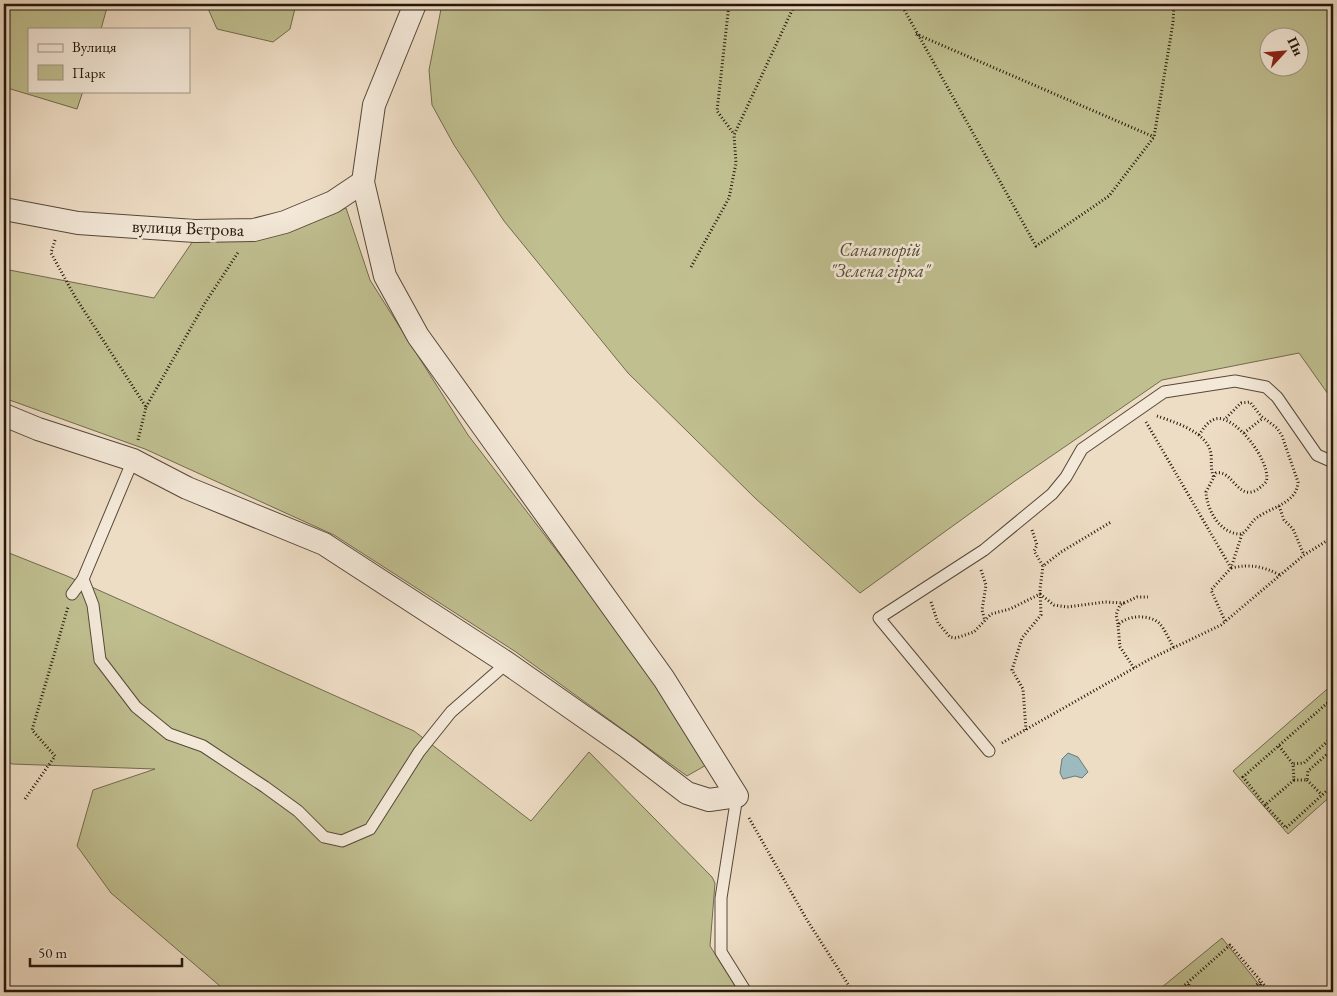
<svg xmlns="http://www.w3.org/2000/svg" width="1337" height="996" font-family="'EB Garamond',serif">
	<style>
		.green { fill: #c0bf90; stroke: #726b4e; fill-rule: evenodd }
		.water { fill: #9dbabe; stroke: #6c7976 }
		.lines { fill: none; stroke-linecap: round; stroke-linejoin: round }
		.service-casing { stroke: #56483a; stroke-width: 13 }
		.minor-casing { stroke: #56483a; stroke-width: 24 }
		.path { stroke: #23170b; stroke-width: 3; stroke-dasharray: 1 2.5; stroke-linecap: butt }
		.service { stroke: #f4e9d9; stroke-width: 11 }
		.minor { stroke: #f4e9d9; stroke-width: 22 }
		.labels { text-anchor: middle; stroke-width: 5; stroke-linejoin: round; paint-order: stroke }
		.street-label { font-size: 18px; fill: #23170b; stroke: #f4e9d9 }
		.park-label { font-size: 18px; font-style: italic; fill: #524933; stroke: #f4e9d9 }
	</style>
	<rect width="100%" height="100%" fill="#eeddc5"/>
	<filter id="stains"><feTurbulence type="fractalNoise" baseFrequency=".004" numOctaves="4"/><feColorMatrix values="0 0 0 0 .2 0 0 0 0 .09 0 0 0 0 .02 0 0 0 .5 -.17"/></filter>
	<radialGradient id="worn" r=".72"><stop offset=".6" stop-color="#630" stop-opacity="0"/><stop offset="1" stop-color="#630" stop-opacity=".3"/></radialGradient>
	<g class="green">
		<polygon points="4,4 108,4 101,29 29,29 29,91 83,91 77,109 4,87"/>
		<polygon points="206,4 296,4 290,29 273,42 217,29"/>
		<path d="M442 4H1333V401L1299 353 1162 380 1015 481 860 593 755 498 628 373 504 221 454 145 432 105 429 70ZM1270 38H1300V68H1270Z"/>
		<polygon points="346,208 370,280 468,435 676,706 708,764 687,776 516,652 334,535 145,449 4,398 4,269 154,298 193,241 272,233"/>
		<polygon points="4,551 67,576 414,731 531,821 589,752 712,877 715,883 710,946 739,992 227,992 111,893 77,846 93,790 155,769 12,764 4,759"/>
		<polygon points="1333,684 1333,794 1288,834 1233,771"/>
		<polygon points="1222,938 1265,992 1156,992"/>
	</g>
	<polygon class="water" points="1068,753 1078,757 1088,772 1082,778 1075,776 1063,779 1060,773 1062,759"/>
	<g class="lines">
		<defs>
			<g id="service">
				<polyline points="83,579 93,605 100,660 136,707 169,734 203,746 265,787 298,811 324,837 342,841 370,829 419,752 451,712 507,663"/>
				<polyline points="72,594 83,579 133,460"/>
				<polyline points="989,751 879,618 984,550 1052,494 1066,477 1082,449 1164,392 1235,381 1266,387 1277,397 1317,455 1333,462"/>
				<polyline points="737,796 721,898 721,952 746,992"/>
			</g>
			<g id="minor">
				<polyline points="4,209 78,223 195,231 254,230 285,222 333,202 363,182"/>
				<polyline points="4,415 38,429 133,460 187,488 324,544 507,663 627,747 687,793 709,800 737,796 664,679 418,336 385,276 363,182 374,105 415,4"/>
			</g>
		</defs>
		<use href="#service" class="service-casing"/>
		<use href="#minor" class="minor-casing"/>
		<g class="path">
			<polyline points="729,4 717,111 734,134"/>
			<polyline points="901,4 1036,246 1109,196 1154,137 1173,23 1174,4"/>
			<polyline points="916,34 1154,137"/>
			<polyline points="55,240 51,253 74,295 146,407 138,440"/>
			<polyline points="691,267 729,198 736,163 734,135 795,4"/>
			<polyline points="146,407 205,303 239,251"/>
			<path d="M1157 416C1174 422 1208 432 1211 454 1212 463 1210 468 1214 478"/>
			<polyline points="1146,422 1231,568"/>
			<polyline points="1244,433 1263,418"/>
			<path d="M1199 435C1203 429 1207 422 1215 419 1235 413 1273 464 1266 482 1239 511 1235 469 1216 473L1206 492C1207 511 1221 535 1242 534 1249 529 1251 521 1258 517 1272 507 1297 503 1298 482L1282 436 1277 428 1261 416 1250 402 1241 403 1225 419"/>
			<polyline points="1279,506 1284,520 1293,529 1304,555"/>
			<polyline points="1032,530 1037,545 1034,551 1043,566 1061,552 1111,522"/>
			<path d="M1231 568C1251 564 1262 566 1280 575"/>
			<polyline points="981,570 986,585 982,610 985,621"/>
			<polyline points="931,602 938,623 950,637 956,638 974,632 991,614 1010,609 1040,594 1054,605 1067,607 1105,602 1124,603"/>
			<polyline points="1225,621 1211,590 1231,568 1242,534"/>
			<polyline points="1118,624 1116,615 1120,605 1137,597 1148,597"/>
			<path d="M1134 668 1120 647 1118 625C1127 615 1149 614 1159 623 1165 629 1169 640 1174 648"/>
			<polyline points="1327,703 1333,709"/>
			<polyline points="1026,730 1023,689 1012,670 1022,638 1041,615 1040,589 1043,566"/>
			<polyline points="1333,736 1304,763 1293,764 1294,780 1307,780 1308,771 1333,749"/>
			<polyline points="1002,743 1150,659 1221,625 1304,555 1333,537"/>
			<polyline points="1279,746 1293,764"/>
			<polyline points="1294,780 1265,805 1286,828 1333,785"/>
			<polyline points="1307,780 1322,795"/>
			<polyline points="25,799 55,756 32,730 68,607"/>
			<polyline points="1265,805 1243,777 1333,698"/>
			<polyline points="749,818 807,920 853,992"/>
			<polyline points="1177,992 1230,945 1270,992"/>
			<polyline points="1188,992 1189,983"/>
			<polyline points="1249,992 1261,981"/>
			<polyline points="1260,992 1261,982"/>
			<polyline points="1326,992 1333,986"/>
		</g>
		<use href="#service" class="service"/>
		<use href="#minor" class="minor"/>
	</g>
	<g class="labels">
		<g class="street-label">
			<text transform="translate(188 228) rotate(2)" y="6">вулиця Вєтрова</text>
		</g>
		<g class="park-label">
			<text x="880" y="256">Санаторій<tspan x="880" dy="21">"Зелена гірка"</tspan></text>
		</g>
	</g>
	<rect width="1337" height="996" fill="none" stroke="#eeddc5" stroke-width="20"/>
	<rect x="5" y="5" width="1327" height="986" fill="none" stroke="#23170b" stroke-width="2.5"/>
	<rect x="10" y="10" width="1317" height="976" fill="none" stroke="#23170b"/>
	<rect x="28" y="28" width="162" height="65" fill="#f4e9d9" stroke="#a09587"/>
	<rect x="38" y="44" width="25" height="8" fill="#f4e9d9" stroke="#a09587"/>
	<text x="72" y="52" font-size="15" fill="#23170b">Вулиця</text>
	<rect x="38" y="65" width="25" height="15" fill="#c0bf90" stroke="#a09587"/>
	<text x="72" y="78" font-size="15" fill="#23170b">Парк</text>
	<g transform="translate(1284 52) rotate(64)"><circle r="24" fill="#f4e9d9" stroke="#a09587"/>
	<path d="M0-4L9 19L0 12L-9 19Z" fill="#8f2418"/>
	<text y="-8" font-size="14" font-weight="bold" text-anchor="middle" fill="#23170b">Пн</text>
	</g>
	<path d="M30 958v8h152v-8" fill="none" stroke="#23170b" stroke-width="2.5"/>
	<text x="38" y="958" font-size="15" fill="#23170b" stroke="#f4e9d9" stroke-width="4" paint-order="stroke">50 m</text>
	<rect width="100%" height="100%" filter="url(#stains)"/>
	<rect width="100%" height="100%" fill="url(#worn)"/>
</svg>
